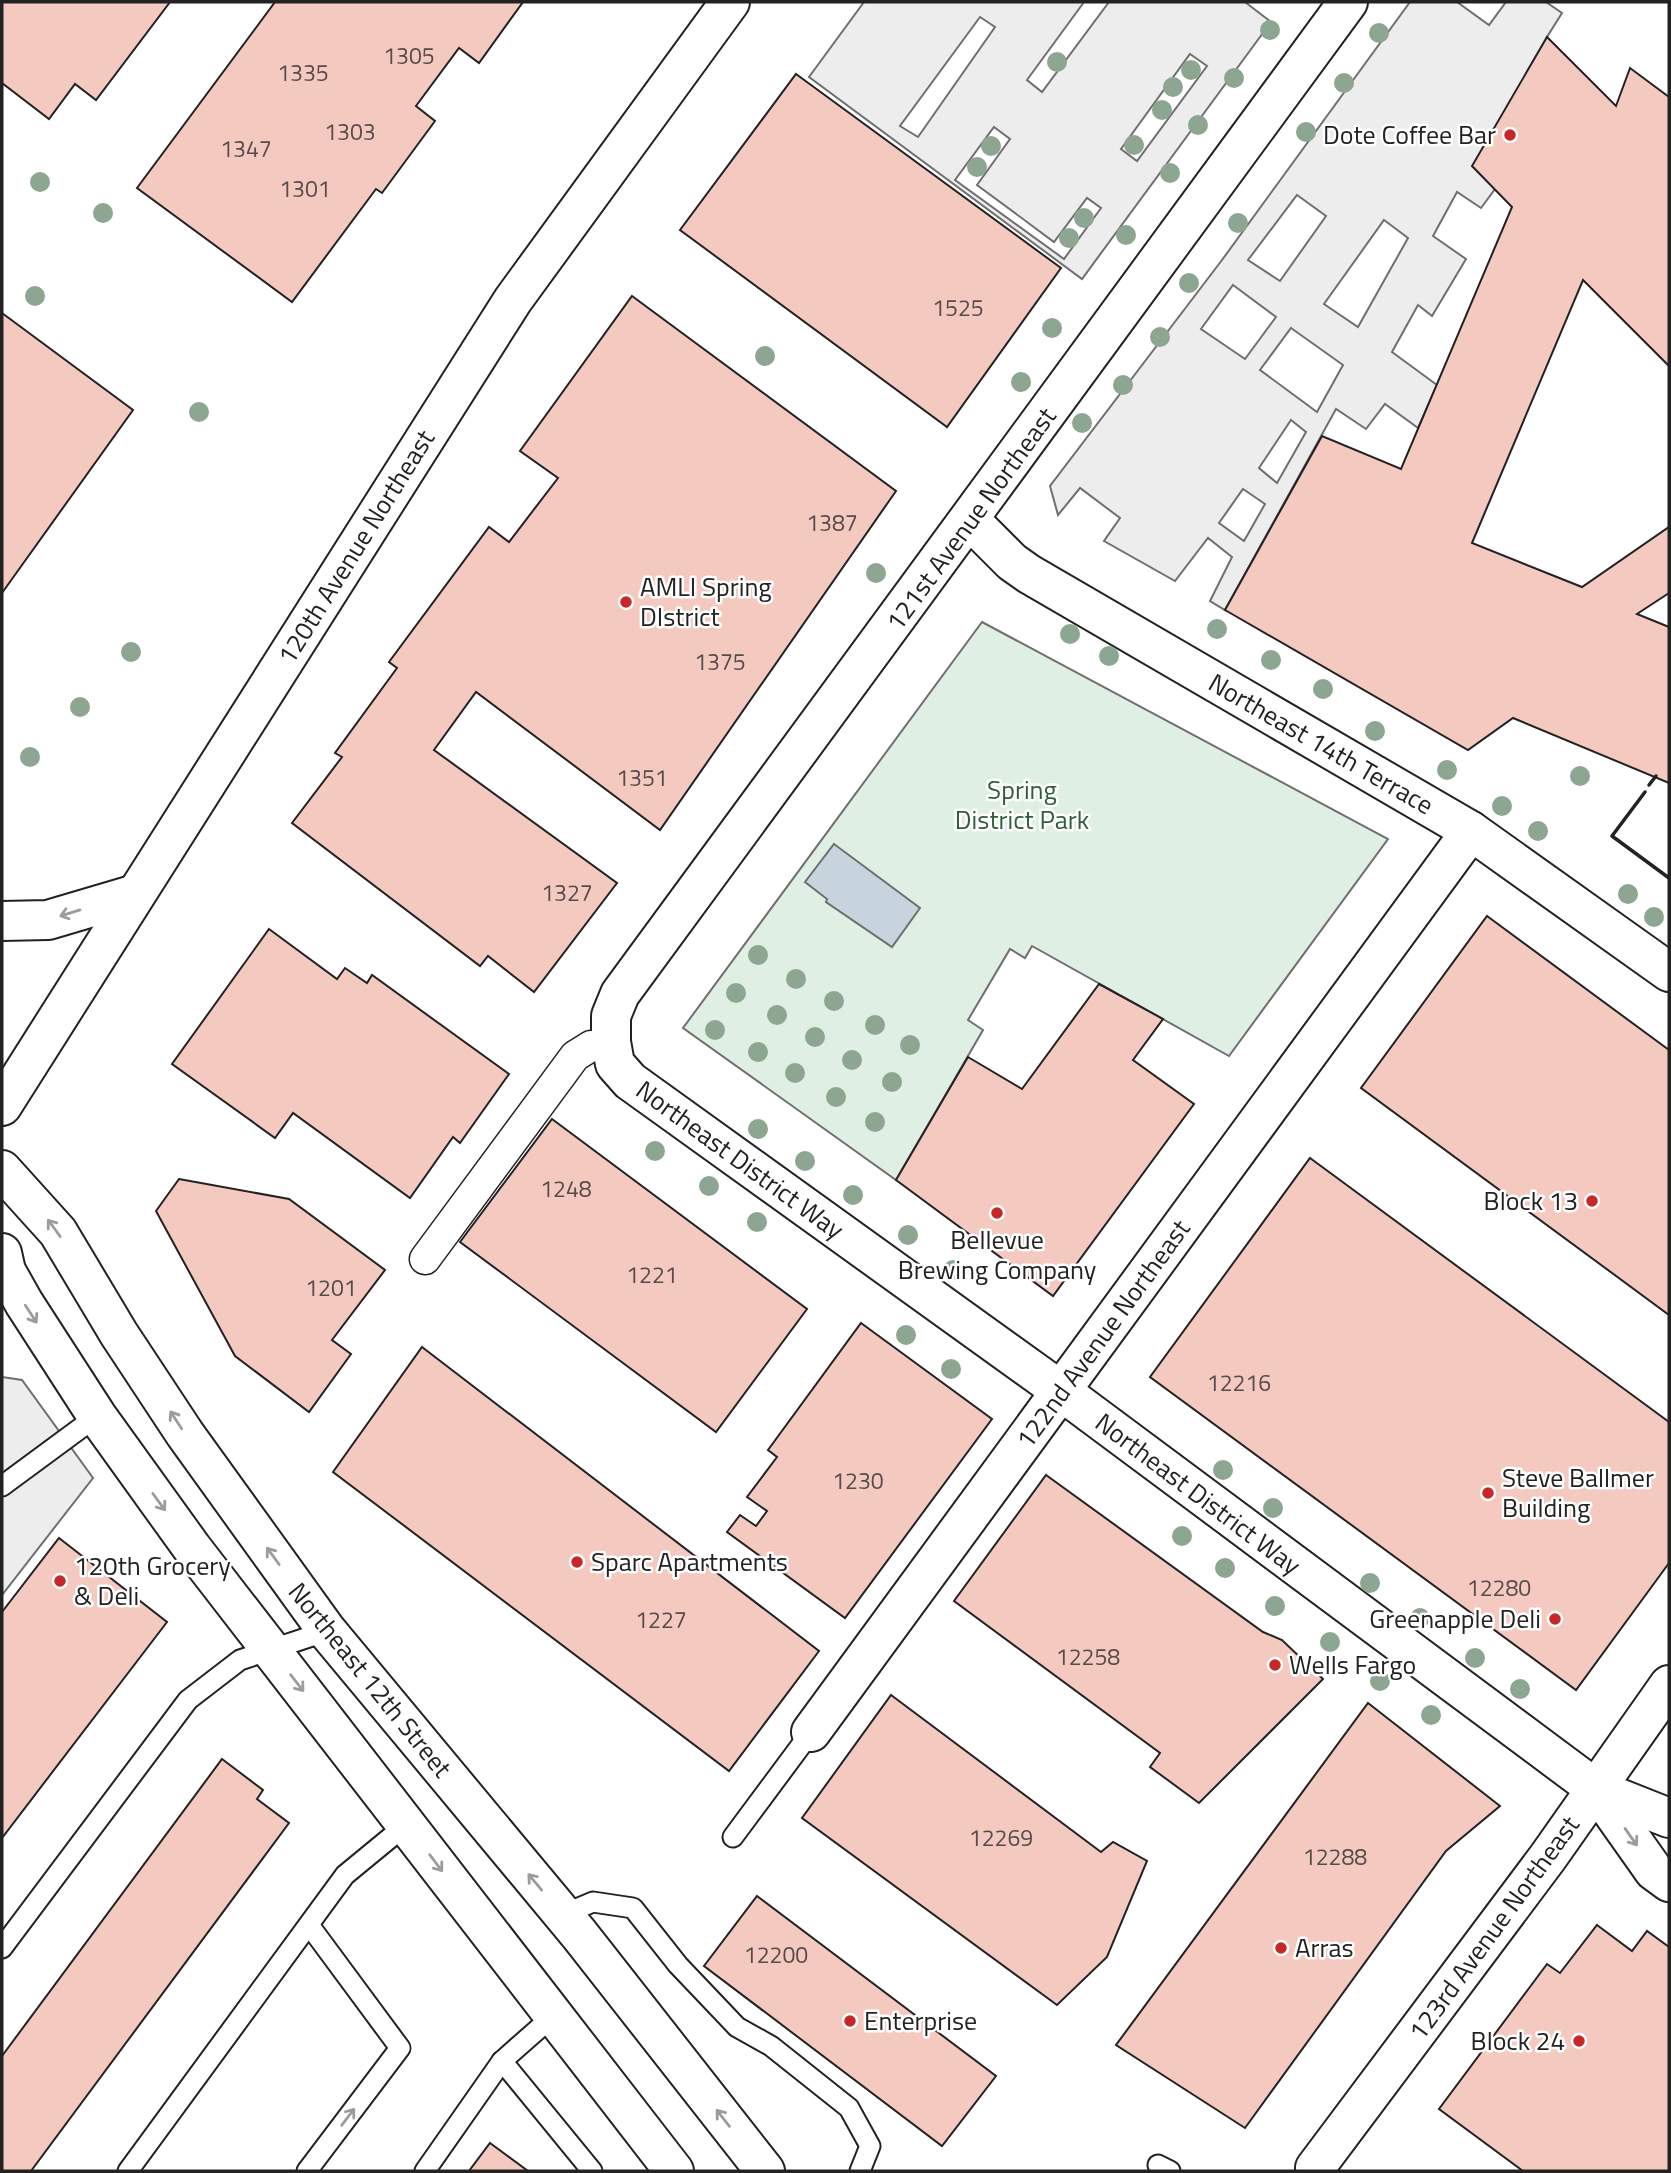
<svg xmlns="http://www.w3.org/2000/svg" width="1671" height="2173" font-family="'Titillium Web',sans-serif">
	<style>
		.green { fill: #e0efe3; stroke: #6f6f6f; stroke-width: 2 }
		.parking { fill: #ededed; stroke: #6f6f6f; stroke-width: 2; fill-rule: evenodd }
		.water { fill: #c7d3dd; stroke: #6f6f6f; stroke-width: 2 }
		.building { fill: #f3c9c0; stroke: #222; stroke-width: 2 }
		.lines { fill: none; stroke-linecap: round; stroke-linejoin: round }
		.service-casing { stroke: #222; stroke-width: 23 }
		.pedestrian-casing { stroke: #222; stroke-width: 33 }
		.minor-casing { stroke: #222; stroke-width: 42 }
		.tertiary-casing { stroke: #222; stroke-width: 42 }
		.primary-casing { stroke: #222; stroke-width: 42 }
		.service { stroke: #fff; stroke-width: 19 }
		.pedestrian { stroke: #fff; stroke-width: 30 }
		.minor { stroke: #fff; stroke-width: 38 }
		.tertiary { stroke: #fff; stroke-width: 38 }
		.primary { stroke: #fff; stroke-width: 38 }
		.wall { stroke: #222; stroke-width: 3.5 }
		.tree { fill: #8da692 }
		.oneway { stroke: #9c9c9c }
		.poi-dot { fill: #c62828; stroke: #fff; stroke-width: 2.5 }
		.labels { text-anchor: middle; stroke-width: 5; stroke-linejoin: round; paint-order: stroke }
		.number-label { font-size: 23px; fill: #564c4a }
		.poi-label { font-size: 26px; fill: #222; stroke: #fff; text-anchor: start }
		.street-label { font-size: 26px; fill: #222; stroke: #fff }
		.park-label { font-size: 26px; fill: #2f5e38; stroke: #fff }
	</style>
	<rect width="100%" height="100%" fill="#fff"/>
	<polygon class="green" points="982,622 1388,839 1229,1056 1032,946 1025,958 1010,949 968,1020 983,1030 896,1180 683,1028"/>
	<g class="parking">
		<path d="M864 2H1084L1027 80 1042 92 1109 2H1245L1271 22 1082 279 809 77ZM980 17 995 27 918 137 900 126ZM1190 54 1207 66 1137 161 1121 149ZM994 127 1010 139 977 185 1054 242 1087 198 1101 208 1064 259 955 180Z"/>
		<path d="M1410 2H1457L1489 25 1506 2H1546L1562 13 1547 37 1495 189 1481 208 1457 192 1433 236 1466 259 1432 316 1418 305 1392 352 1437 385 1418 428 1385 404 1366 429 1336 409 1225 610 1210 601 1232 557 1208 538 1175 581 1104 541 1120 518 1080 488 1058 515 1050 486 1222 260ZM1297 195 1326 216 1280 281 1248 260ZM1384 220 1408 238 1358 327 1324 304ZM1233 285 1276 317 1245 359 1201 329ZM1291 328 1343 365 1317 412 1260 370ZM1291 420 1306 432 1277 483 1259 468ZM1243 489 1265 504 1244 541 1219 523Z"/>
		<polygon points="2,1377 22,1380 93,1478 2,1595"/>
	</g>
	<polygon class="water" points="834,844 920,908 892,947 826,902 827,899 805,882"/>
	<g class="building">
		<polygon points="2,2 170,2 96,100 75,84 49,119 2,83"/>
		<polygon points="275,2 523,2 479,63 459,48 416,106 435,121 382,193 376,189 292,302 137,188"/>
		<polygon points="1547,37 1616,106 1630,68 1669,97 1669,366 1583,280 1472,543 1582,587 1669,527 1669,593 1637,614 1669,627 1669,783 1513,718 1468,750 1225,610 1322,436 1401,469 1512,207 1472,166"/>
		<polygon points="796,74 1061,268 947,427 680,230"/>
		<polygon points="632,296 896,491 660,830 476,692 434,750 617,883 534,992 488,956 480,966 292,823 342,757 335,753 397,668 389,662 489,527 509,542 558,478 520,451"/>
		<polygon points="2,313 133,410 2,593"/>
		<polygon points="1487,916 1669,1050 1669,1315 1361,1088"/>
		<polygon points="269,929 337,979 345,968 367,983 372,975 509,1074 460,1143 453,1137 410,1198 293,1113 275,1138 172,1064"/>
		<polygon points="1099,984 1163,1019 1133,1060 1194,1104 1053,1296 896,1180 968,1057 1022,1089"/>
		<polygon points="552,1119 807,1309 716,1432 460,1242"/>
		<polygon points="1310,1158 1669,1422 1669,1563 1576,1690 1150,1377"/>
		<polygon points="179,1179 289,1199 385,1270 332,1340 351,1354 309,1412 235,1356 156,1211"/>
		<polygon points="861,1323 992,1419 845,1618 727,1532 740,1515 756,1526 767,1511 747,1497 777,1457 768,1450"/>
		<polygon points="422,1347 819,1651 729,1771 333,1472"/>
		<polygon points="1046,1475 1263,1632 1282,1640 1323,1679 1199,1803 1150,1767 1160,1753 954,1601"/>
		<polygon points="59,1538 167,1622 2,1838 2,1612"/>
		<polygon points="891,1695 1101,1852 1113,1842 1147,1861 1107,1957 1057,2005 802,1818"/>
		<polygon points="1368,1703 1500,1806 1446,1851 1245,2128 1116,2045"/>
		<polygon points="222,1759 263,1790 257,1799 289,1823 31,2171 2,2171 2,2056"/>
		<polygon points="757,1896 996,2076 942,2146 704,1966"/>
		<polygon points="1597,1925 1632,1951 1647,1931 1669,1947 1669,2171 1523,2171 1439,2109 1547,1964 1560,1973"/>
		<polygon points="490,2143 528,2171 469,2171"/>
	</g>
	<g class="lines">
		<defs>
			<g id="service">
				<polyline points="2,1486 97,1416"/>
				<polyline points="733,1837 811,1732"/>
				<polyline points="562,1915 593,1902 633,1908 678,1965 737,2027 771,2046 849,2108 870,2146 860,2171"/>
				<polyline points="2,1948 188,1700 240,1660 327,1631"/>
				<polyline points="502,2061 592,2171"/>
				<polyline points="1158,2165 1170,2171"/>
				<polyline points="128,2171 345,1875 407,1824"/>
				<polyline points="307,2171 400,2048 309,1925"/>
				<polyline points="425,2171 502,2061 553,2016"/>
			</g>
			<polyline id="pedestrian" points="425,1259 575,1056 591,1046"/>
			<g id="minor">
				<polyline points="1348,2 620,994 611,1016 611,1042 615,1064 630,1081 1061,1391 1596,1789 1669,1818"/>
				<polyline points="970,520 1012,562 1029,574 1471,831 1669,972"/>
				<polyline points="811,1732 1471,831"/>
				<polyline points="1596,1789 1654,1871 1669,1882"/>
				<polyline points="1315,2168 1548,1857 1669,1685"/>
			</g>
			<g id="tertiary">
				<polyline points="2,921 48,920 136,894"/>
				<polyline points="2,1106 513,300 730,2"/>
			</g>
			<g id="primary">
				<polyline points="2,1170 58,1232 119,1334 185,1434 327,1631 579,1934 765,2171"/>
				<polyline points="2,1253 6,1271 24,1303 97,1416 192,1548 674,2171"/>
			</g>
		</defs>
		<use href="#service" class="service-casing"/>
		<use href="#pedestrian" class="pedestrian-casing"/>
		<use href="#minor" class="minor-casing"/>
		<use href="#tertiary" class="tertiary-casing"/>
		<use href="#primary" class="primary-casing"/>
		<use href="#service" class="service"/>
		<use href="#pedestrian" class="pedestrian"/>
		<use href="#minor" class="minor"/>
		<use href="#tertiary" class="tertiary"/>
		<use href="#primary" class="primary"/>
		<g class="wall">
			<polyline points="1649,785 1656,776"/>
			<polyline points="1645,792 1612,836 1669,878"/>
		</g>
	</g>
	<g class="tree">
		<circle cx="1270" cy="30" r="10"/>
		<circle cx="1379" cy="33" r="10"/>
		<circle cx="1057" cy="62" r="10"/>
		<circle cx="1191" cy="70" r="10"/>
		<circle cx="1234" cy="78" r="10"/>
		<circle cx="1344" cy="83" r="10"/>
		<circle cx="1173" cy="87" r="10"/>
		<circle cx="1162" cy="110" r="10"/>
		<circle cx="1198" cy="125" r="10"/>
		<circle cx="1306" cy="132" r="10"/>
		<circle cx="1134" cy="145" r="10"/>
		<circle cx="991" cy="146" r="10"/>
		<circle cx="977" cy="167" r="10"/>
		<circle cx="1170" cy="173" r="10"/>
		<circle cx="40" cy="182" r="10"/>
		<circle cx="103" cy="213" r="10"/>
		<circle cx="1084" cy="218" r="10"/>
		<circle cx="1238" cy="223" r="10"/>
		<circle cx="1126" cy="235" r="10"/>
		<circle cx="1069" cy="238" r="10"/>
		<circle cx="1189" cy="283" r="10"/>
		<circle cx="35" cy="296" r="10"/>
		<circle cx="1052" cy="328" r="10"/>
		<circle cx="1160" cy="337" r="10"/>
		<circle cx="765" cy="356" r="10"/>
		<circle cx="1021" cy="382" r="10"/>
		<circle cx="1123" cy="385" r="10"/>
		<circle cx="199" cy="412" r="10"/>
		<circle cx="1082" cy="423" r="10"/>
		<circle cx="876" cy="573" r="10"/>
		<circle cx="1217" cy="629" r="10"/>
		<circle cx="1070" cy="634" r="10"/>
		<circle cx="131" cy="652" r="10"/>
		<circle cx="1109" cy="656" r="10"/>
		<circle cx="1271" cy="660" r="10"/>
		<circle cx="1323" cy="689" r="10"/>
		<circle cx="80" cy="707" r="10"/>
		<circle cx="1375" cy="731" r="10"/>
		<circle cx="30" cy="757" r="10"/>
		<circle cx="1447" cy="770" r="10"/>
		<circle cx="1580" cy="776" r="10"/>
		<circle cx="1502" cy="806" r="10"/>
		<circle cx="1538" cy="831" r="10"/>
		<circle cx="1628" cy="894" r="10"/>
		<circle cx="1654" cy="917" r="10"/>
		<circle cx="758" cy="955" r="10"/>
		<circle cx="796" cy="979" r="10"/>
		<circle cx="736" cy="993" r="10"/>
		<circle cx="834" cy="1001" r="10"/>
		<circle cx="777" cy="1015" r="10"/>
		<circle cx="875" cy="1025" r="10"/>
		<circle cx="715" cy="1030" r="10"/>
		<circle cx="815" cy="1037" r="10"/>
		<circle cx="910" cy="1045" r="10"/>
		<circle cx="758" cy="1052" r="10"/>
		<circle cx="852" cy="1060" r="10"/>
		<circle cx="795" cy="1073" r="10"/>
		<circle cx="892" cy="1082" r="10"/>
		<circle cx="836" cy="1097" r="10"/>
		<circle cx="875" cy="1122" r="10"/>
		<circle cx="758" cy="1129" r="10"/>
		<circle cx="655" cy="1151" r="10"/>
		<circle cx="805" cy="1161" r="10"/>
		<circle cx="709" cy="1186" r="10"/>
		<circle cx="853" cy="1195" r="10"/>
		<circle cx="757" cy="1222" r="10"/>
		<circle cx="908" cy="1235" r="10"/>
		<circle cx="953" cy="1270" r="10"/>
		<circle cx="906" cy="1335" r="10"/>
		<circle cx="951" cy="1369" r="10"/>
		<circle cx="1223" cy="1470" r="10"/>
		<circle cx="1273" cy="1508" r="10"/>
		<circle cx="1182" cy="1536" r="10"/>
		<circle cx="1225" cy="1568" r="10"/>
		<circle cx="1370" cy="1583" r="10"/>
		<circle cx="1275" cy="1606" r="10"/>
		<circle cx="1420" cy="1618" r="10"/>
		<circle cx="1330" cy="1642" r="10"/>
		<circle cx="1475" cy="1658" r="10"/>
		<circle cx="1380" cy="1681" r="10"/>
		<circle cx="1520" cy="1689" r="10"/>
		<circle cx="1431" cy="1715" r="10"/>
	</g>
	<defs><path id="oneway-shaft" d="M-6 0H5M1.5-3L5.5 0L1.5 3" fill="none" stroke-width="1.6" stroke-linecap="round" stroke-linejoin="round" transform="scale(1.75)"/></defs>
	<g class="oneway">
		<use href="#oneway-shaft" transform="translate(70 913) rotate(163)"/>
		<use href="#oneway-shaft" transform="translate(54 1228) rotate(-126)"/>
		<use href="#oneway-shaft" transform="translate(31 1314) rotate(57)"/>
		<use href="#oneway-shaft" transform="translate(176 1420) rotate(-123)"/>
		<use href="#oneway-shaft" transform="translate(159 1502) rotate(54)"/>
		<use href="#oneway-shaft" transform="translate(273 1556) rotate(-126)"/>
		<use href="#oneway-shaft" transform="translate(297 1683) rotate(52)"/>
		<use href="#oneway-shaft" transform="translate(1631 1837) rotate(55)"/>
		<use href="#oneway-shaft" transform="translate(436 1863) rotate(53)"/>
		<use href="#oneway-shaft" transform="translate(535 1882) rotate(-130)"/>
		<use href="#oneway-shaft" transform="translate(348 2117) rotate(-53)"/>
		<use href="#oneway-shaft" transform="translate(723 2118) rotate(-128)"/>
	</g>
	<g class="poi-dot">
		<circle cx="1510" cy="135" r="7"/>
		<circle cx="626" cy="602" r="7"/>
		<circle cx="1592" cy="1201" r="7"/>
		<circle cx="997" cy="1213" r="7"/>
		<circle cx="1488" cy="1493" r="7"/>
		<circle cx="577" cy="1562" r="7"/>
		<circle cx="60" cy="1581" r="7"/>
		<circle cx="1555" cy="1619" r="7"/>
		<circle cx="1275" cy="1665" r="7"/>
		<circle cx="1281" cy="1948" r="7"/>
		<circle cx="850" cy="2021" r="7"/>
		<circle cx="1579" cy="2041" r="7"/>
	</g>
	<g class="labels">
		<g class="number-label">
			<text x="409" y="64">1305</text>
			<text x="303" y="81">1335</text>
			<text x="350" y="140">1303</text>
			<text x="246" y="157">1347</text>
			<text x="305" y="197">1301</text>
			<text x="958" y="316">1525</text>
			<text x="832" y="531">1387</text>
			<text x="720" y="670">1375</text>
			<text x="642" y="786">1351</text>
			<text x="567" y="901">1327</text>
			<text x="566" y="1197">1248</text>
			<text x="652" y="1283">1221</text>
			<text x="331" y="1296">1201</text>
			<text x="1239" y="1391">12216</text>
			<text x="858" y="1489">1230</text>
			<text x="1499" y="1596">12280</text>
			<text x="661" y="1628">1227</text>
			<text x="1088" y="1665">12258</text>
			<text x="1001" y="1846">12269</text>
			<text x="1335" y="1865">12288</text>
			<text x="776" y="1963">12200</text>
		</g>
		<g class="poi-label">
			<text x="1496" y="144" text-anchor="end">Dote Coffee Bar</text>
			<text x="640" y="596">AMLI Spring<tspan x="640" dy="30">DIstrict</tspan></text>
			<text x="1578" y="1210" text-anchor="end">Block 13</text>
			<text x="997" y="1249" text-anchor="middle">Bellevue<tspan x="997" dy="30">Brewing Company</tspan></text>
			<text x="1502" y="1487">Steve Ballmer<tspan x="1502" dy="30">Building</tspan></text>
			<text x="591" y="1571">Sparc Apartments</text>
			<text x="74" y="1575">120th Grocery<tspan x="74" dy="30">&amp; Deli</tspan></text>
			<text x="1541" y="1628" text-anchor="end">Greenapple Deli</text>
			<text x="1289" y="1674">Wells Fargo</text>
			<text x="1295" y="1957">Arras</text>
			<text x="864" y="2030">Enterprise</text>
			<text x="1565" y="2050" text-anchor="end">Block 24</text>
		</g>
		<g class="street-label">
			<text transform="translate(971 519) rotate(-54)" y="9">121st Avenue Northeast</text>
			<text transform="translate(356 547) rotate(-58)" y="9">120th Avenue Northeast</text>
			<text transform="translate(1321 744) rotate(30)" y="9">Northeast 14th Terrace</text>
			<text transform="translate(740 1160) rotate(36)" y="9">Northeast District Way</text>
			<text transform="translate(1103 1334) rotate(-54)" y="9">122nd Avenue Northeast</text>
			<text transform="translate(1198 1494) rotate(37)" y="9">Northeast District Way</text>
			<text transform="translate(370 1680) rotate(51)" y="9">Northeast 12th Street</text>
			<text transform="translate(1494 1928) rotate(-54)" y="9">123rd Avenue Northeast</text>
		</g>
		<g class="park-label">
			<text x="1022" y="799">Spring<tspan x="1022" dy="30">District Park</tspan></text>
		</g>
	</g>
	<rect width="1671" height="2173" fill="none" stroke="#222222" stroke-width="7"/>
</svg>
